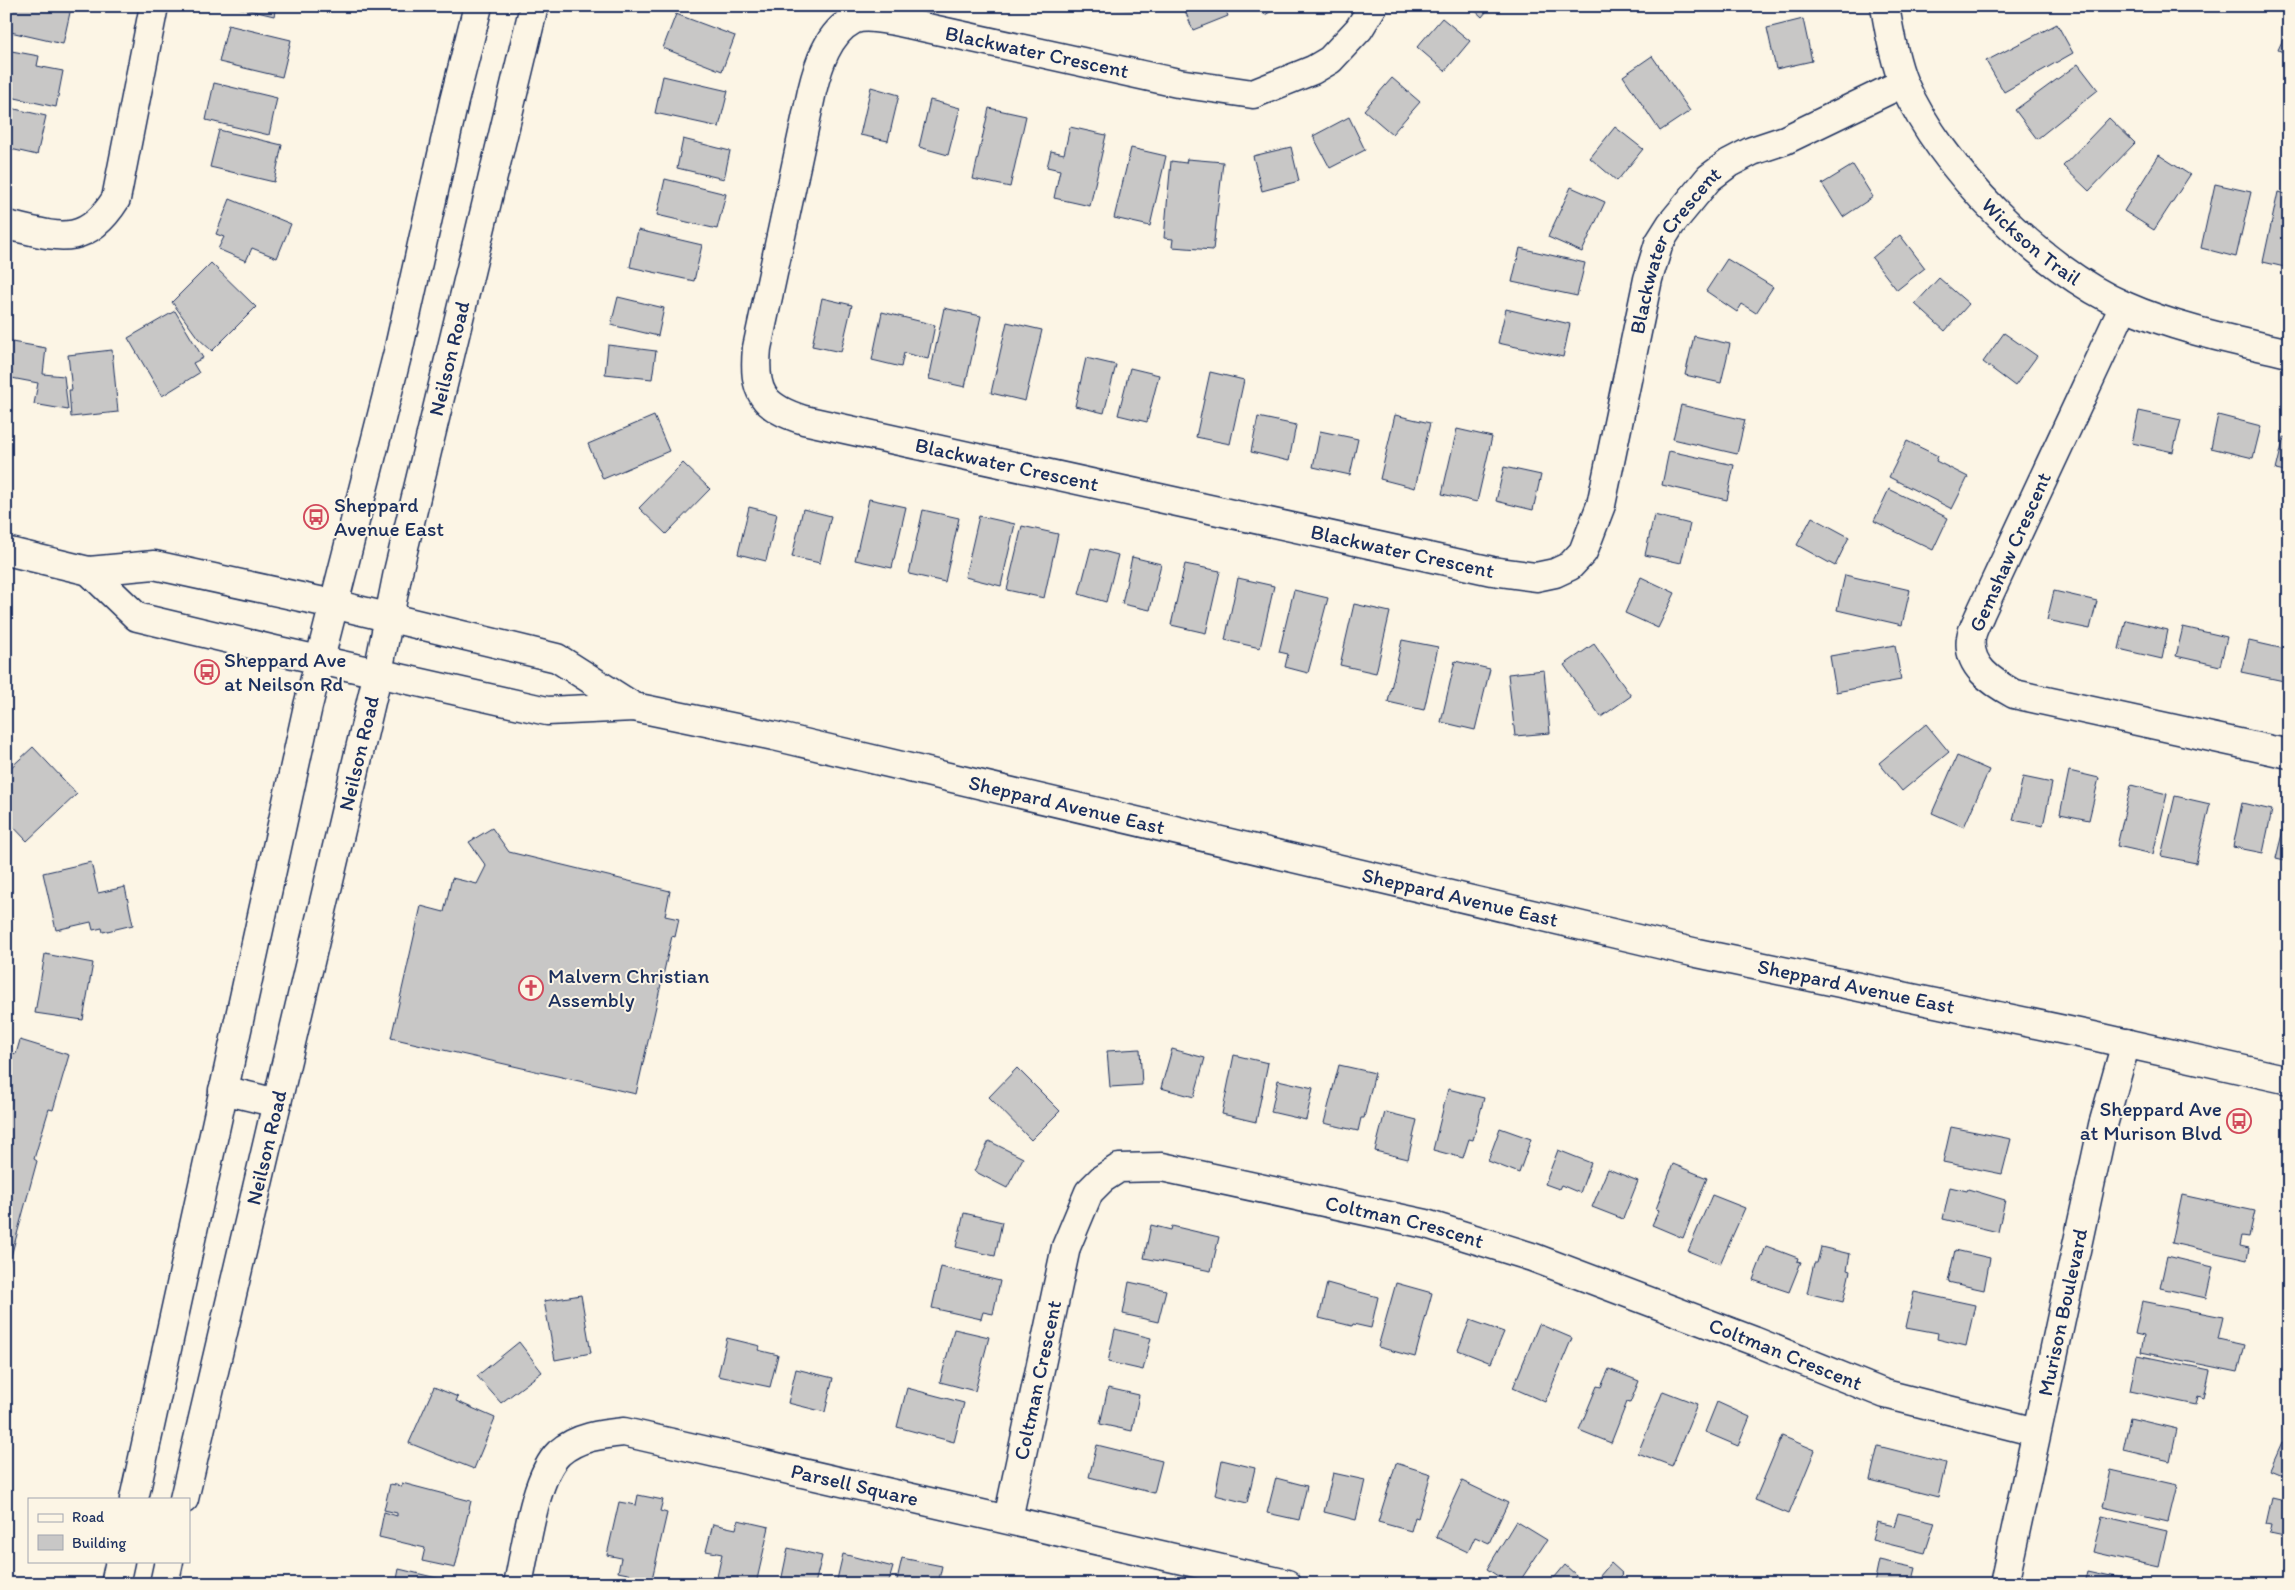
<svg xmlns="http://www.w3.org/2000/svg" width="2295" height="1590" font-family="Itim,sans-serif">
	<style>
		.building { fill: #c8c7c6; stroke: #1b2f5e }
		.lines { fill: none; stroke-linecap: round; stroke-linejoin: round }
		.street-casing { stroke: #1b2f5e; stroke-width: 31 }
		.secondary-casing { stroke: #1b2f5e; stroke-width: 31 }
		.street { stroke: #fcf5e5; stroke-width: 28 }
		.secondary { stroke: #fcf5e5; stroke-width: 28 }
		.labels { text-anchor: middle; stroke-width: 4; stroke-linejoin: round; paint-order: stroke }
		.street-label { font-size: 21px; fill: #1b2f5e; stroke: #fcf5e5 }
		.poi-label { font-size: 21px; fill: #1b2f5e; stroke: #fcf5e5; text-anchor: start }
	</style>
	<rect width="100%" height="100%" fill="#fcf5e5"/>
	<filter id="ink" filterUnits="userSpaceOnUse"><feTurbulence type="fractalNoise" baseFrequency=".02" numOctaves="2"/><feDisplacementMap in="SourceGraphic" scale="10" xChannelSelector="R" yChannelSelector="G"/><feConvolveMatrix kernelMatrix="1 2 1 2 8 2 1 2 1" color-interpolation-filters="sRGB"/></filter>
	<g filter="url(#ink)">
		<g class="building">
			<polygon points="11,6 71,8 63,44 6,31"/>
			<polygon points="232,6 276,6 274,16"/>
			<polygon points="1106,6 1133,6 1133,10 1106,9"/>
			<polygon points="1183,6 1224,6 1228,16 1193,30"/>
			<polygon points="1260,6 1280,6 1265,15"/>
			<polygon points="1470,6 1491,6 1482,17"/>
			<polygon points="676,14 735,36 722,71 663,48"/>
			<polygon points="1442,18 1470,41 1445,71 1417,47"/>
			<polygon points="1803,19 1812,61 1776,69 1767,28"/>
			<polygon points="2057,24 2073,53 2004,92 1986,61"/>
			<polygon points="228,25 291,40 282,77 219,62"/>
			<polygon points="2289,26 2289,54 2278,50"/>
			<polygon points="6,50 39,56 37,66 63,71 56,107 6,96"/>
			<polygon points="1652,56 1690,111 1660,131 1623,76"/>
			<polygon points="2078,64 2098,90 2037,139 2015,110"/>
			<polygon points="663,76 728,91 719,127 655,113"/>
			<polygon points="1392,78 1420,102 1392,134 1364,110"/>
			<polygon points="214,83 277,98 269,135 206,120"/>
			<polygon points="871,87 899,95 888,141 860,135"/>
			<polygon points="930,100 960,108 948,155 919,147"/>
			<polygon points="6,107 46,116 37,155 6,148"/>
			<polygon points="989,108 1026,116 1010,187 973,179"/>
			<polygon points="1349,117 1365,150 1330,168 1313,136"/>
			<polygon points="2109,118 2135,143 2089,191 2063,166"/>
			<polygon points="1070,127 1106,135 1090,206 1054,198 1060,170 1047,167 1051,151 1064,154"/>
			<polygon points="1615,127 1643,149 1617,181 1590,158"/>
			<polygon points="219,130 282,145 274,182 210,167"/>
			<polygon points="683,139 730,151 724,179 677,168"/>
			<polygon points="1291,147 1299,181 1262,191 1253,156"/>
			<polygon points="1131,148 1166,156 1150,226 1114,218"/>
			<polygon points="2159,155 2190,175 2154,230 2124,211"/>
			<polygon points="1187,159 1223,162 1213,250 1172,247 1173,239 1164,238 1171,161 1186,163"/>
			<polygon points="1853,165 1873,197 1843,217 1822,184"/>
			<polygon points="665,179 726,194 717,229 657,215"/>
			<polygon points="2215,184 2251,192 2236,257 2201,248"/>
			<polygon points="1571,187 1605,202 1582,252 1548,237"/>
			<polygon points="2278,192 2289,195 2289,268 2263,262"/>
			<polygon points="230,199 291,224 277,258 252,248 246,261 218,249 224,237 216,234"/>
			<polygon points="638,230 702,245 694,281 630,267"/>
			<polygon points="1900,235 1925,268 1897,290 1872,258"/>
			<polygon points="1520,248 1585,263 1577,296 1512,282"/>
			<polygon points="1727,259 1773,287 1756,313 1742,304 1737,312 1706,291"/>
			<polygon points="211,263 256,307 212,351 198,338 172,302"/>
			<polygon points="1939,278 1969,304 1945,331 1915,304"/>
			<polygon points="618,297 664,308 658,336 611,325"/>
			<polygon points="822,298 852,305 841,352 812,346"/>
			<polygon points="944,308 981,316 965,387 929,379"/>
			<polygon points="1506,309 1570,324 1563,357 1498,343"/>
			<polygon points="175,311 203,358 193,363 199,373 162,396 128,338"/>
			<polygon points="882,312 935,325 928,359 904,353 901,367 872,360"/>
			<polygon points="1007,322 1042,330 1025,401 991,393"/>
			<polygon points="2004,333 2037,356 2015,386 1983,362"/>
			<polygon points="1694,336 1730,344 1721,383 1685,375"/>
			<polygon points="6,341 46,348 43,374 64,376 68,410 34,404 38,383 6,377"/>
			<polygon points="608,345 656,351 652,379 605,374"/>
			<polygon points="112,350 118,412 71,417 69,390 72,390 68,355"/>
			<polygon points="1086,358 1116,365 1104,413 1075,406"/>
			<polygon points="1130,368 1159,375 1147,422 1118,415"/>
			<polygon points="1210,372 1244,380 1230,444 1196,437"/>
			<polygon points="1681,405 1745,420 1737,454 1673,439"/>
			<polygon points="2139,411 2181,420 2173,452 2132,443"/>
			<polygon points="1395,415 1430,423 1415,488 1380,479"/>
			<polygon points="2218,415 2261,426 2253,458 2211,448"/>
			<polygon points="654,416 669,451 603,479 588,444"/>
			<polygon points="1258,417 1296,425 1289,461 1251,452"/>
			<polygon points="1457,429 1492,437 1477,502 1442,494"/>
			<polygon points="1320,431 1358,439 1350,475 1313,467"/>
			<polygon points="2284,437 2289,439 2289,473 2276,470"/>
			<polygon points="1907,441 1938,456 1936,461 1968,477 1952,509 1889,477"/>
			<polygon points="1669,451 1734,465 1727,500 1662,485"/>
			<polygon points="683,463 710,489 666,534 639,508"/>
			<polygon points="1504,467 1541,475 1533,510 1496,501"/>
			<polygon points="1889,489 1948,518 1933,550 1874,521"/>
			<polygon points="869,499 906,507 892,568 855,560"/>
			<polygon points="749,507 777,514 766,561 738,554"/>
			<polygon points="803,509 831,516 820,563 792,557"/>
			<polygon points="923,510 959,518 945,582 909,574"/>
			<polygon points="1654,515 1690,524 1681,563 1645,555"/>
			<polygon points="979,516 1015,524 1001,586 965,577"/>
			<polygon points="1812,517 1849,537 1835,566 1797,545"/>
			<polygon points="1022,526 1058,534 1044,598 1007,590"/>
			<polygon points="1091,548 1118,555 1106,602 1079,594"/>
			<polygon points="1132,557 1161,564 1150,610 1122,604"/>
			<polygon points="1185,564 1220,571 1206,633 1171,625"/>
			<polygon points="1845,575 1910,590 1902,625 1837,610"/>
			<polygon points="1641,577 1675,593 1658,628 1625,613"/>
			<polygon points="1238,578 1274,586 1260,648 1225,640"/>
			<polygon points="1294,590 1328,598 1308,673 1285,667 1288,654 1279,652"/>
			<polygon points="2054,591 2097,601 2090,629 2047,620"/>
			<polygon points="1354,604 1390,612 1376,673 1340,665"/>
			<polygon points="2126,620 2168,630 2162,659 2119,649"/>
			<polygon points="2183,627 2227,637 2220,666 2176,656"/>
			<polygon points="1402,640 1438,647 1424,710 1388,702"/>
			<polygon points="2249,641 2289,650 2284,681 2241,672"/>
			<polygon points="1594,644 1631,696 1601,717 1564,665"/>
			<polygon points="1895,645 1901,680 1836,692 1830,656"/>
			<polygon points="1455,661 1490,669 1475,730 1441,722"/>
			<polygon points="1544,670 1550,733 1515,736 1508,674"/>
			<polygon points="1926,724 1949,752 1902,791 1879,763"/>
			<polygon points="33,747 77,794 27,841 6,819 6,772"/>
			<polygon points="1957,756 1989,770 1964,827 1932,813"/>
			<polygon points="2069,771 2099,778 2089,820 2060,814"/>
			<polygon points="2023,777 2052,783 2043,826 2013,820"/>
			<polygon points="2131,785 2167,794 2153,854 2117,846"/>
			<polygon points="2175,796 2210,804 2196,863 2161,856"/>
			<polygon points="2242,803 2272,810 2263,853 2233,847"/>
			<polygon points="2287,814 2289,815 2289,861 2276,858"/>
			<polygon points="492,828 509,852 670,891 665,916 679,919 675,937 672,936 636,1094 391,1038 421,906 444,912 452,878 477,884 486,866 469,842"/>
			<polygon points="91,862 98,893 125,887 133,925 103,932 102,928 93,930 91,922 56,930 43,873"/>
			<polygon points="45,954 93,963 83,1020 35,1013"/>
			<polygon points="20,1040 69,1055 53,1110 49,1109 34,1159 37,1161 7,1271 6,1051 16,1054"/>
			<polygon points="1140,1049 1142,1085 1110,1087 1107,1051"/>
			<polygon points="1172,1049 1205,1058 1194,1097 1161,1088"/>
			<polygon points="1234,1055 1268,1063 1256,1122 1222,1114"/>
			<polygon points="1339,1065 1375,1073 1364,1118 1361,1118 1358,1131 1324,1123"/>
			<polygon points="1017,1068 1060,1111 1031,1140 989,1097"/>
			<polygon points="1278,1080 1313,1088 1306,1120 1271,1112"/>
			<polygon points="1448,1089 1484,1098 1473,1140 1469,1139 1463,1158 1433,1150"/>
			<polygon points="1385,1112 1417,1120 1408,1159 1375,1151"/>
			<polygon points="1951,1127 2011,1139 2002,1174 1943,1162"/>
			<polygon points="1500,1128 1531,1139 1519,1173 1488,1161"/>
			<polygon points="989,1141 1023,1158 1007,1188 974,1171"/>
			<polygon points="1558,1150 1591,1163 1580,1193 1561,1185 1559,1189 1545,1184"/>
			<polygon points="1673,1164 1707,1178 1683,1238 1652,1225 1659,1210 1656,1209"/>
			<polygon points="1608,1169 1638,1181 1623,1219 1592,1207"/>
			<polygon points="1950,1187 1967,1191 1968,1189 2005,1200 1998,1232 1943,1219"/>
			<polygon points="1712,1195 1745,1208 1720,1264 1688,1251"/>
			<polygon points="2182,1195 2255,1211 2249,1237 2242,1236 2240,1246 2249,1248 2247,1260 2172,1243"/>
			<polygon points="964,1213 1002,1222 995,1256 956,1247"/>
			<polygon points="1151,1225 1171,1230 1172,1226 1219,1237 1211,1271 1144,1258"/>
			<polygon points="1766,1246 1798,1258 1797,1261 1801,1262 1789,1292 1753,1280"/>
			<polygon points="1821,1247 1850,1254 1847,1270 1850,1271 1843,1302 1807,1293 1814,1263 1817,1263"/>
			<polygon points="1955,1250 1990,1258 1984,1290 1948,1282"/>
			<polygon points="2167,1256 2213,1267 2206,1298 2160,1288"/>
			<polygon points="941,1267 1000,1281 993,1314 983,1312 981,1319 932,1308"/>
			<polygon points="1129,1282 1166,1290 1158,1322 1123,1314"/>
			<polygon points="1327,1283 1378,1297 1371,1328 1353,1324 1352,1326 1319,1318"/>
			<polygon points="1396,1283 1432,1293 1415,1357 1378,1347"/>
			<polygon points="1914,1292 1975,1305 1966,1346 1937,1339 1938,1333 1906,1327"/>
			<polygon points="581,1295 591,1353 555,1360 544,1301"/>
			<polygon points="2142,1301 2223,1317 2218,1339 2245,1345 2238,1372 2141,1352 2144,1336 2135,1334"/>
			<polygon points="1470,1320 1504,1332 1491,1363 1458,1350"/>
			<polygon points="1539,1324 1572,1338 1545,1402 1513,1388"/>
			<polygon points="954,1329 989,1337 975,1391 940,1382"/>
			<polygon points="1115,1329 1151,1338 1143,1370 1108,1362"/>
			<polygon points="727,1338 760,1346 758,1350 778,1355 770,1387 718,1376"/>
			<polygon points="519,1342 542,1372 501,1403 477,1376"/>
			<polygon points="2137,1355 2210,1370 2204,1398 2198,1396 2196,1405 2130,1391"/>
			<polygon points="796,1369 833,1378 825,1412 788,1403"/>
			<polygon points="1609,1369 1639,1381 1630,1403 1627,1402 1611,1443 1579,1430 1597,1386 1601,1387"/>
			<polygon points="434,1387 458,1397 456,1401 495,1418 474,1469 409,1443"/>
			<polygon points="907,1388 964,1403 954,1442 897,1427"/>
			<polygon points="1108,1388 1139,1395 1132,1431 1100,1424"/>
			<polygon points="1663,1391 1697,1404 1672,1466 1638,1453"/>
			<polygon points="1717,1402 1750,1417 1738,1446 1705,1432"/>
			<polygon points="2130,1418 2177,1429 2170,1461 2123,1450"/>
			<polygon points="1782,1436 1815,1450 1789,1514 1755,1500"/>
			<polygon points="2282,1443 2287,1446 2289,1443 2289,1478 2270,1470"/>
			<polygon points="1097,1445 1162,1461 1154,1493 1089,1477"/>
			<polygon points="1878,1446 1946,1463 1938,1497 1870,1480"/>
			<polygon points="1222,1460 1255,1468 1247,1503 1215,1495"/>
			<polygon points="1396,1463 1431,1474 1418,1518 1415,1517 1411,1531 1378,1522"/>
			<polygon points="2111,1470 2177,1485 2168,1522 2103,1507"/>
			<polygon points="1333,1473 1365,1480 1356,1520 1324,1512"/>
			<polygon points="1276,1478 1307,1486 1299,1520 1267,1513"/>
			<polygon points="1462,1481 1508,1503 1489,1543 1475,1537 1468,1552 1436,1537"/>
			<polygon points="402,1483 471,1501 455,1568 422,1561 425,1548 379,1537 384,1512 397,1516 397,1513 384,1510 390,1484 402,1486"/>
			<polygon points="638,1495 663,1500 660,1511 667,1513 652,1579 618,1572 621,1558 607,1555 619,1502 636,1505"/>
			<polygon points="2272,1497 2289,1501 2289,1538 2270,1534 2272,1525 2266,1524"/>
			<polygon points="1898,1513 1935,1522 1925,1553 1872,1540 1877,1522 1894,1526"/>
			<polygon points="2102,1516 2167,1531 2159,1567 2093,1552"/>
			<polygon points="738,1520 769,1527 756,1584 717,1577 722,1554 706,1551 713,1524 736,1529"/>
			<polygon points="1516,1521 1547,1540 1518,1584 1510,1584 1487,1569"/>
			<polygon points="788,1548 822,1556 815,1584 781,1582"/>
			<polygon points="843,1554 893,1567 888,1584 836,1584"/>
			<polygon points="902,1558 942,1566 938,1584 896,1584"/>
			<polygon points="1879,1560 1916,1568 1912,1584 1874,1584"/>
			<polygon points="1611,1563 1623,1574 1614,1584 1593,1584"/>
			<polygon points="1565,1565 1586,1584 1549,1584"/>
			<polygon points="399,1569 441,1579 440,1584 396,1584"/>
			<polygon points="2285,1569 2289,1570 2289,1584 2282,1584"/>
			<polygon points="2088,1571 2147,1584 2085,1584"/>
		</g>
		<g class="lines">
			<defs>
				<g id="street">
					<path id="s1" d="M1373 6 1359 29 1330 60 1313 70 1253 94 1178 83 900 22C886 20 866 14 853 20 828 33 818 66 812 91L757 348C753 392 762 407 804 420L1492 571 1536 577 1555 573 1570 566 1583 552 1601 505 1648 279 1659 243 1671 224 1709 178 1729 163 1752 151 1785 140 1903 83"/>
					<path d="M6 225C56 236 84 250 116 199L154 6"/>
					<path d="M2124 306 1981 612C1978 620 1972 629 1971 638 1967 666 1992 682 2014 694L2289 754"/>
					<path id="s2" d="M1008 1519 1066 1247 1089 1192 1102 1179 1119 1168 1162 1167 1426 1224 1532 1257 1754 1341 1885 1394 2036 1432"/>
					<path id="s3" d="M518 1584C526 1549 534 1477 559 1453 577 1437 602 1434 624 1432L1287 1584"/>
				</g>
				<g id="secondary">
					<path id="s4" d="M1885 6C1889 31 1894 60 1904 84 1941 168 2040 269 2125 306 2177 329 2233 340 2289 353"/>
					<polyline points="6,551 89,571 154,565 333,604 557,658 634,707"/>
					<path id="s5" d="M89 571 137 617 275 650 547 711 634 707 774 736 1697 953 2093 1036 2289 1080"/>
					<polyline points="223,1090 277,1103"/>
					<polyline points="134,1499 308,706 398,352 454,101 478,6"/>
					<path id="s6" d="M184 1499 378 672 398 572 534 6"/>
					<polyline points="115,1584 120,1561"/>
					<polyline points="164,1584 169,1561"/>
					<path id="s7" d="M2004 1584 2103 1125 2126 1043"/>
				</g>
			</defs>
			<use href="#street" class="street-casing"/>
			<use href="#secondary" class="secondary-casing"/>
			<use href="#street" class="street"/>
			<use href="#secondary" class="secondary"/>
		</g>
	</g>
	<defs>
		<symbol id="bus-ring" viewBox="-11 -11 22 22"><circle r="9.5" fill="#fcf5e5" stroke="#d1495b" stroke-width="1.5"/><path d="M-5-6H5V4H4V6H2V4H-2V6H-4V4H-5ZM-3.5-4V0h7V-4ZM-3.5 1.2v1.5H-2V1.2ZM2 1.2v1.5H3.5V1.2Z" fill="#d1495b"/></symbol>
		<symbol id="church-ring" viewBox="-11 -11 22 22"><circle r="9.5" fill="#fcf5e5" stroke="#d1495b" stroke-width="1.5"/><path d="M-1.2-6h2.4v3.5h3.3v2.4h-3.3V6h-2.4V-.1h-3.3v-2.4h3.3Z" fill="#d1495b"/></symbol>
	</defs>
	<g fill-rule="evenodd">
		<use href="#bus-ring" x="302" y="503" width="28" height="28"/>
		<use href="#bus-ring" x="193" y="658" width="28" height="28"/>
		<use href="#church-ring" x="517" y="974" width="28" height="28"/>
		<use href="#bus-ring" x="2225" y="1107" width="28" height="28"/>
	</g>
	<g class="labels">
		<g class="street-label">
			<text transform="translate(1037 52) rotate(12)" y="7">Blackwater Crescent</text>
			<text dy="7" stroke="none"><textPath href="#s4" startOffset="285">Wickson Trail</textPath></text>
			<text dy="7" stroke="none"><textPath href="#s1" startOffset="2129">Blackwater Crescent</textPath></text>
			<text dy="7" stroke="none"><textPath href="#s6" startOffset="1171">Neilson Road</textPath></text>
			<text dy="7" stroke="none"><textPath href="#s1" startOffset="1214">Blackwater Crescent</textPath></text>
			<text dy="7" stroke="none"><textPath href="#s1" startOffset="1619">Blackwater Crescent</textPath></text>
			<text transform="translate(2010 552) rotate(-66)" y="7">Gemshaw Crescent</text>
			<text dy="7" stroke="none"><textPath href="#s6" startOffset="766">Neilson Road</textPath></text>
			<text dy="7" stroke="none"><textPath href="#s5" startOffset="1018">Sheppard Avenue East</textPath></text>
			<text dy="7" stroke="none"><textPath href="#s5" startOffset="1422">Sheppard Avenue East</textPath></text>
			<text dy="7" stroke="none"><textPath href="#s5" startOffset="1828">Sheppard Avenue East</textPath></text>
			<text dy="7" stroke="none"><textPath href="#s6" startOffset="361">Neilson Road</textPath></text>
			<text dy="7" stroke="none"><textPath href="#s2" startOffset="668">Coltman Crescent</textPath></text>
			<text dy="7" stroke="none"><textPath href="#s7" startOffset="278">Murison Boulevard</textPath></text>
			<text dy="7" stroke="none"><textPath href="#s2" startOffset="1072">Coltman Crescent</textPath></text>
			<text dy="7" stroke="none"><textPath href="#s2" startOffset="142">Coltman Crescent</textPath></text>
			<text dy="7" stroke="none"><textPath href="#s3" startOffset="445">Parsell Square</textPath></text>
		</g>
		<g class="poi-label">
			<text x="334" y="512">Sheppard<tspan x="334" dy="24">Avenue East</tspan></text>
			<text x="224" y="667">Sheppard Ave<tspan x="224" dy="24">at Neilson Rd</tspan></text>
			<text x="548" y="983">Malvern Christian<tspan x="548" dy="24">Assembly</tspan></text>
			<text x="2222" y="1116" text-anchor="end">Sheppard Ave<tspan x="2222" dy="24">at Murison Blvd</tspan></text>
		</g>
	</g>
	<rect width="2295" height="1590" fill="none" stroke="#fcf5e5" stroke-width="25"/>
	<rect x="12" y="12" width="2270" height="1565" fill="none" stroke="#1b2f5e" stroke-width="2" filter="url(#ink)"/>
	<rect x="28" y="1498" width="162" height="65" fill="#fcf5e5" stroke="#a2a6af"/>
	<rect x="38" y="1514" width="25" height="8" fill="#fcf5e5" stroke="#a2a6af"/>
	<text x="72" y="1522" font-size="15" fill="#1b2f5e">Road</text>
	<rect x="38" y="1535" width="25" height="15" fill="#c8c7c6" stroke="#a2a6af"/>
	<text x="72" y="1548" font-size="15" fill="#1b2f5e">Building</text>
</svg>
